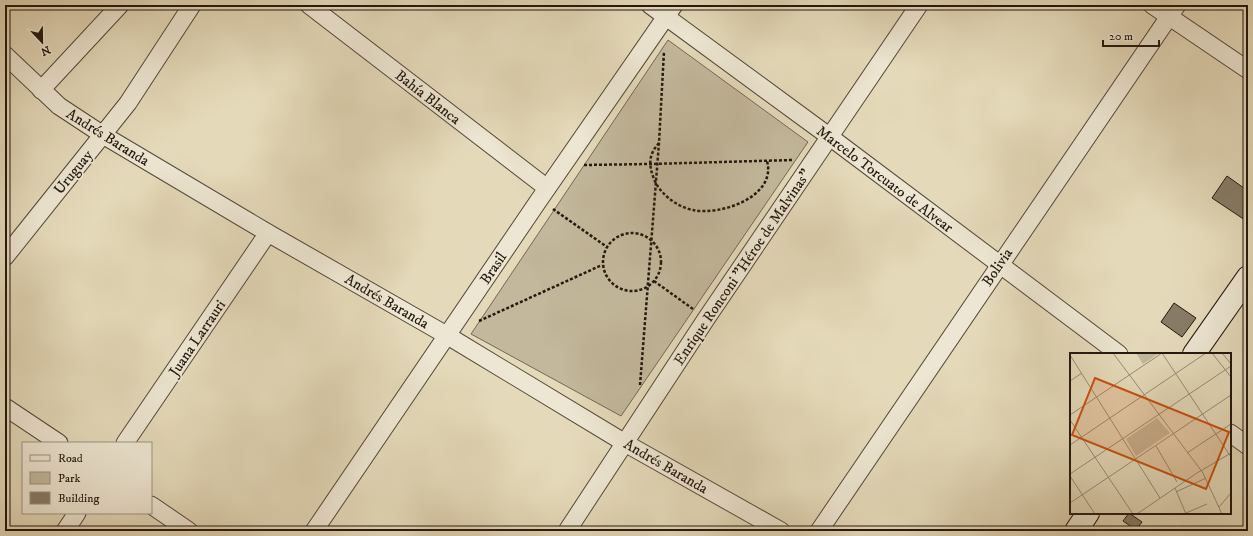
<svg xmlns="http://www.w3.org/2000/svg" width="1253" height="536" font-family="'IM FELL DW Pica',serif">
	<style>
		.green { fill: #c3b89c; stroke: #736855 }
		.building { fill: #877c67; stroke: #23180e }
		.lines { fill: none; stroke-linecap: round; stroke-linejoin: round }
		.street-casing { stroke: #534839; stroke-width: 19 }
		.secondary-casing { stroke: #23180e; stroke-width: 24 }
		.path { stroke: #23180e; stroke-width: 2.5; stroke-dasharray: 3 2; stroke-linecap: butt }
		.street { stroke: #ede6d2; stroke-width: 17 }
		.secondary { stroke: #ede6d2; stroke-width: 22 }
		.labels { text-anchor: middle; stroke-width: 3.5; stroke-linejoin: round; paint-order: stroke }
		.street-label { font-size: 15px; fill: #23180e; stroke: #ede6d2 }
		.inset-road { fill: none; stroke: #978c75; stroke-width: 1 }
		.view { fill: #ca4f0c; fill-opacity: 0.15; stroke: #ca4f0c; stroke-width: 2 }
		.inset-edge { fill: none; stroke: #23180e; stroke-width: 2 }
	</style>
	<rect width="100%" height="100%" fill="#e4d9b9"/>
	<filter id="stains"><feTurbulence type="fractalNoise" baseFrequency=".005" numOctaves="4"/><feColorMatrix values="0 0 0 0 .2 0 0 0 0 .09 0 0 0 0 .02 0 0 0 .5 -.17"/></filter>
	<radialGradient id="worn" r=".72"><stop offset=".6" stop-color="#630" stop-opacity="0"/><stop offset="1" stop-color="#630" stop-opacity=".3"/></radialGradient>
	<polygon class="green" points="668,40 808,142 621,416 471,334"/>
	<g class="building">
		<polygon points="1227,176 1248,191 1248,209 1246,211 1248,212 1248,222 1212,198"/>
		<polygon points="1174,303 1196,318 1182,337 1161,322"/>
		<polygon points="1129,513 1142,522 1136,530 1123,521"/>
	</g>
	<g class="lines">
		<defs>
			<g id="street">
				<polyline points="309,5 547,188"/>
				<polyline points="650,5 830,137 1119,354"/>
				<polyline points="1152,5 1248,70"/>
				<polyline points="5,55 59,106 103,135 268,233 448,336 625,443 781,531"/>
				<polyline points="41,90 120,5"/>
				<polyline points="5,257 128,103 192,5"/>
				<polyline points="5,407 59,443"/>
				<polyline points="1230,433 1248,446"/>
				<polyline points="125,443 268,233"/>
				<polyline points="151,505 189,531"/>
				<polyline points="65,531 77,513"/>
				<polyline points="314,531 539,200 674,5"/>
				<polyline points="567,531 706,319 919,5"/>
				<polyline points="819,531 1177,5"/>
			</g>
			<g id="secondary">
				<polyline points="1194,354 1248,277"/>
				<polyline points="1076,531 1088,513"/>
			</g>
		</defs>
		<use href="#street" class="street-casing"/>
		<use href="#secondary" class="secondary-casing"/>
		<g class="path">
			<path d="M659 143C649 154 648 164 654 179 660 194 677 207 693 210 720 216 777 197 767 161"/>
			<polyline points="584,165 650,164 793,160"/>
			<polyline points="553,209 607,247"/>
			<circle cx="632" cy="262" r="29"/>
			<polyline points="654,281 693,309"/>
			<polyline points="479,321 602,265"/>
			<polyline points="640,385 659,143 664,51"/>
		</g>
		<use href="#street" class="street"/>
		<use href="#secondary" class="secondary"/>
	</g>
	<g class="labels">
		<g class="street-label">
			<text transform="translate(428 97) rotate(38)" y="5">Bahía Blanca</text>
			<text transform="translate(108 137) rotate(32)" y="5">Andrés Baranda</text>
			<text transform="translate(73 172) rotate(-51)" y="5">Uruguay</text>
			<text transform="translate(885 179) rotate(37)" y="5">Marcelo Torcuato de Alvear</text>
			<text transform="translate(742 267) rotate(-56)" y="5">Enrique Ronconi "Héroe de Malvinas"</text>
			<text transform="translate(997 267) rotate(-56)" y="5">Bolivia</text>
			<text transform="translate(493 268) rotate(-56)" y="5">Brasil</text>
			<text transform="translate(387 301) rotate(30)" y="5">Andrés Baranda</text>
			<text transform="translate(197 338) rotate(-56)" y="5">Juana Larrauri</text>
			<text transform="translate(666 466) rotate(30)" y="5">Andrés Baranda</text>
		</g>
	</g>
	<g transform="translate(1070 353)">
		<rect width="161" height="161" fill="#e4d9b9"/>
		<path d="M66 0H89L73 11ZM87 65 100 80 66 103 56 86Z" fill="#c3b89c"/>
		<path class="inset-road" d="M43 0 133 120 152 161M92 0 161 104M142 0 161 24M152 0 161 11M0 2 90 145M0 28 12 20M0 62 92 0M0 67 63 161M0 92 136 0M86 93 107 129M117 100 161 71M0 121 161 13M0 123 25 161M105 135 116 161M106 139 136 125M0 150 161 42M149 154 161 140M116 160 137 151M67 161 127 120 161 100"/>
		<path class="view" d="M25 25 159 79 136 136 2 82Z"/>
		<rect width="161" height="161" class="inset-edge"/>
	</g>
	<rect width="1253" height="536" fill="none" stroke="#e4d9b9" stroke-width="20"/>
	<rect x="6" y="6" width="1241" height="524" fill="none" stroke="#23180e" stroke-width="2"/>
	<rect x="10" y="10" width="1233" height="516" fill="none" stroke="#23180e"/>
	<rect x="22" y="442" width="130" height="72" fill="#ede6d2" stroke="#9c9484"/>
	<rect x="30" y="455" width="20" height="6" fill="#ede6d2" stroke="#9c9484"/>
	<text x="58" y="462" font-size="12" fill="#23180e">Road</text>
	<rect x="30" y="472" width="20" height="12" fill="#c3b89c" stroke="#9c9484"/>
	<text x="58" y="482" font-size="12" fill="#23180e">Park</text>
	<rect x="30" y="492" width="20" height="12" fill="#877c67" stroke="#9c9484"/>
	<text x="58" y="502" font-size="12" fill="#23180e">Building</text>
	<g transform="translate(42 42) rotate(158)" stroke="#ede6d2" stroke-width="3" paint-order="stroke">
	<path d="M0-3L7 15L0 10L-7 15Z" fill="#23180e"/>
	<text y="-6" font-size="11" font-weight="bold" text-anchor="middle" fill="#23180e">N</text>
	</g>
	<path d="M1103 40v6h56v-6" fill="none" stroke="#23180e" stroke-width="2"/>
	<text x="1109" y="40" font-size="12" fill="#23180e" stroke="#ede6d2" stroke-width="3" paint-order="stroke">20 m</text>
	<rect width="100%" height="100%" filter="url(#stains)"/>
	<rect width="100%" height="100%" fill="url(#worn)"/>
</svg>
